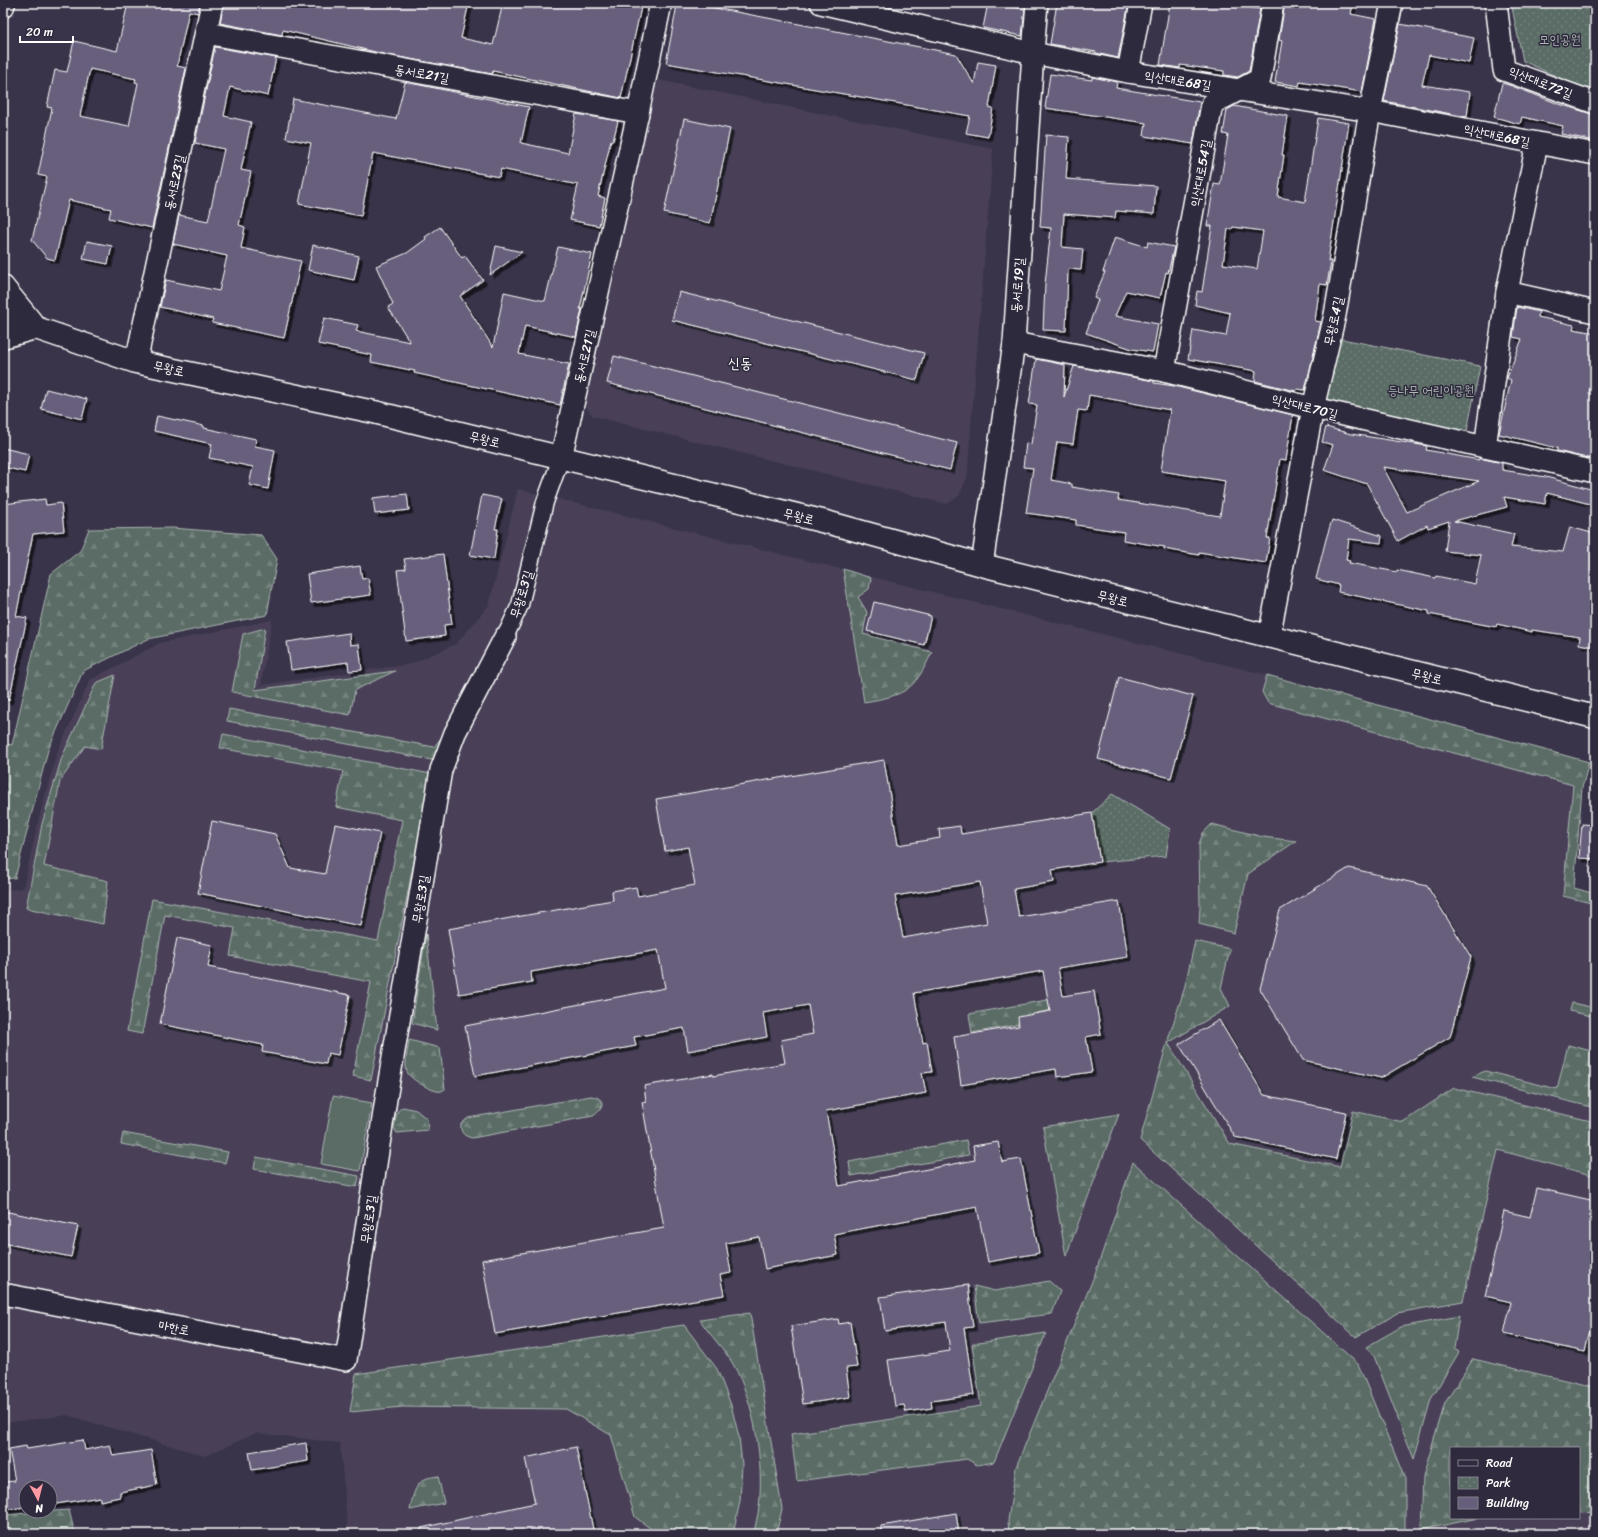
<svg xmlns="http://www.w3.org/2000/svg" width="1598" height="1537" font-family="Sriracha,'Poor Story',sans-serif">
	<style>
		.built { fill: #484159; fill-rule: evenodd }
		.grass { fill: url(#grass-tufts); stroke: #acb6b2 }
		.forest { fill: url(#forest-firs); stroke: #acb6b2 }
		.park { fill: url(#park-dots); stroke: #acb6b2 }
		.pitch { fill: #5a6c65; stroke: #acb6b2 }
		.building { fill: #675e7c; stroke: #fff; fill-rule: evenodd; filter: url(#shadow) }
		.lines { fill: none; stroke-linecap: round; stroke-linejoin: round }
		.pedestrian-casing { stroke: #fff; stroke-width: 19 }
		.minor-casing { stroke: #fff; stroke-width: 24 }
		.tertiary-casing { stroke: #fff; stroke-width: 25 }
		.pedestrian { stroke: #2f2a3d; stroke-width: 16 }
		.minor { stroke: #2f2a3d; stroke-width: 21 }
		.tertiary { stroke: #2f2a3d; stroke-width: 22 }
		.labels { text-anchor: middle; stroke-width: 3; stroke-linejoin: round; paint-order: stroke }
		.park-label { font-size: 13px; fill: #acb6b2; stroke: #2f2a3d }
		.street-label { font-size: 13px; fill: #fff; stroke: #2f2a3d }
		.quarter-label { font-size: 15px; fill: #fff; stroke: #2f2a3d }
	</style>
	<defs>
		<pattern id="grass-tufts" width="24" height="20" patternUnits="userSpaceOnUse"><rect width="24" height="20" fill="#5a6c65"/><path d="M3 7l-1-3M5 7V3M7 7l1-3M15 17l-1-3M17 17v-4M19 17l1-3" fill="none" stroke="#73827c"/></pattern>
		<pattern id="forest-firs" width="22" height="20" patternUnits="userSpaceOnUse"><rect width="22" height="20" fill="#5a6c65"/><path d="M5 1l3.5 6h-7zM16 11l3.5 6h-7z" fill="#73827c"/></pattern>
		<pattern id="park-dots" width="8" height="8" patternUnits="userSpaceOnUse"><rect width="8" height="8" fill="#5a6c65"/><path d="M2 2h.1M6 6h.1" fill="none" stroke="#73827c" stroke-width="1.8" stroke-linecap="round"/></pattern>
		<filter id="shadow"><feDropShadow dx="3.5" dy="3.5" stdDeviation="0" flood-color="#0009"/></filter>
	</defs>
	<rect width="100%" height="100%" fill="#3a344a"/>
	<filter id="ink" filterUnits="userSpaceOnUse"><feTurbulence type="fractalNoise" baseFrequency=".025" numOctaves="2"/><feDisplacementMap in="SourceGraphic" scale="8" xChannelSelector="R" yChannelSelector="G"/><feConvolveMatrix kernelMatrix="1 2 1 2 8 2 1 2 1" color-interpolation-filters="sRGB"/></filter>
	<g filter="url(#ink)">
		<g class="built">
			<polygon points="658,80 993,149 967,478 959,496 947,504 593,416 586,407 583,391"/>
			<path d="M518 489 1267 675 1589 762 1582 788 1574 888 1595 894V1534H348L340 1443 256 1433 205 1456 67 1415 3 1423V891L23 888 39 818 57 753 90 680 160 643 272 620 261 685 411 664 456 644 489 605ZM1451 1448H1579V1518H1451Z"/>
		</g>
		<polygon class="grass" points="1572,1003 1595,1008 1595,1017 1570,1011"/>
		<g class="forest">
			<polygon points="172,528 261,535 277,559 267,615 148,639 83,671 48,750 15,878 3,879 3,743 12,745 51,574 80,551 89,529"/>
			<path d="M843 569 871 578 869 589 858 597 867 612 863 634 932 652C914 691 906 695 864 702Z"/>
			<polygon points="265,628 255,690 395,671 355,690 350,715 232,692 243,634"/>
			<polygon points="115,675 101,749 85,746 60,781 44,866 108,881 103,924 26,908 42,824 62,757 96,683"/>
			<polygon points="1267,675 1589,762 1582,788 1574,888 1595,894 1595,904 1563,896 1573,785 1268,703 1262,692"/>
			<polygon points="229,709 434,747 444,734 437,761 227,721"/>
			<polygon points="223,734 431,774 371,1080 353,1076 371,982 230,956 235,928 165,915 142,1034 127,1031 152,899 378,941 402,820 336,807 343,771 220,748"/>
			<polygon points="1212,824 1263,837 1296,841 1248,874 1234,933 1199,924 1200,907 1199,844 1203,833"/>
			<polygon points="426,934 437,1030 412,1023"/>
			<polygon points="1195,941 1230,949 1221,988 1230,1006 1168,1043 1230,1144 1340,1167 1353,1111 1403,1122 1454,1088 1595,1122 1595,1176 1498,1150 1463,1301 1397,1313 1356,1337 1140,1140 1167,1043 1184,990"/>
			<polygon points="1058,998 1060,1009 1036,1013 1037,1021 972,1033 969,1014"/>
			<path d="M409 1040 440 1048 445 1089C442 1091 440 1092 437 1091 430 1090 410 1079 407 1072 404 1063 408 1050 409 1040Z"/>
			<polygon points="1568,1045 1595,1052 1595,1108 1472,1077 1485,1071 1557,1089"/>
			<path d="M591 1096C607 1098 604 1109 593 1116L472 1138C464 1136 460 1133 461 1124L468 1118Z"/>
			<path d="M403 1107 416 1110 427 1119 428 1130 397 1133 394 1128C396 1120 395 1110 403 1107Z"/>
			<polygon points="1119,1114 1066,1256 1043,1127"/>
			<polygon points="123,1133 228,1152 225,1163 121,1144"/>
			<polygon points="966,1140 969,1155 851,1176 849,1162"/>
			<polygon points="256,1157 359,1176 357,1187 254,1169"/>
			<polygon points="1133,1162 1358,1364 1405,1479 1405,1534 1009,1534 1008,1521 1016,1467 1095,1274"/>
			<polygon points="1049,1281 1060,1291 1052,1314 979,1323 974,1286 995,1291"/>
			<path d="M750 1313 782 1509 776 1534H754C755 1525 758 1516 759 1507 764 1463 755 1403 733 1364 724 1349 710 1335 700 1320Z"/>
			<polygon points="1459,1316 1454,1349 1459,1352 1431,1399 1414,1459 1374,1356 1366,1347 1401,1327"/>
			<polygon points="684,1325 717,1369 731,1405 739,1437 742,1464 740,1501 733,1534 658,1534 635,1517 611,1435 566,1409 402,1407 350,1412 356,1374"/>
			<polygon points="1046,1333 994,1462 977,1465 967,1459 797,1481 791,1434 981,1406 972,1344"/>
			<polygon points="1473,1359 1595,1387 1595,1511 1579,1512 1579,1448 1451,1448 1451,1518 1478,1518 1421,1530 1423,1476 1445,1403"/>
			<path d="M438 1476 444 1503 410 1510C412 1499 414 1485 425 1479 429 1477 434 1477 438 1476Z"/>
			<polygon points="69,1510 75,1534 3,1534 3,1515"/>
		</g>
		<g class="park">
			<polygon points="1511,3 1595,3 1595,94 1523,61"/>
			<polygon points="1337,338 1480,366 1467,431 1324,404"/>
			<polygon points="1112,794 1170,829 1166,856 1100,862 1092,813"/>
		</g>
		<polygon class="pitch" points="333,1096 372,1103 360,1171 321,1164"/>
		<g class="building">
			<path d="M128 3H200L198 13 189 11 177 66 186 68 152 228 109 218 111 209 69 200 55 260 47 258 32 240 47 177 38 175 52 108 47 107 55 70 67 72 74 41 117 51ZM90 69 136 79 135 82 138 83 129 126 80 116Z"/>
			<polygon points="224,3 281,3 295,6 296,3 469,3 461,38 493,45 503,3 642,3 621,98 493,71 492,74 388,55 283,30 282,35 220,23"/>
			<polygon points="682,3 689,3 956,54 974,84 978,62 996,65 989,107 993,108 988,137 966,133 970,116 666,63 677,5"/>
			<polygon points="988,3 1025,9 1022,36 983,28"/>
			<polygon points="1057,3 1129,3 1118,58 1096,53 1096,52 1050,44"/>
			<polygon points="1170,3 1221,3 1260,9 1249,71 1238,77 1224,75 1224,71 1180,65 1180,68 1160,65"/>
			<polygon points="1285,3 1353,3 1351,14 1376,19 1362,92 1300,82 1299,86 1275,82 1282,41 1279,40"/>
			<polygon points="1400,24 1474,38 1469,63 1429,55 1422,85 1470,92 1467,117 1384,101"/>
			<polygon points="215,47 276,58 268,96 230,87 224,116 251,122 241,170 251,172 239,225 245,227 241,248 301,261 284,338 212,323 213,319 160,307 166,280 219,291 227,256 173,244 179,215 208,221 224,149 195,143"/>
			<polygon points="1050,74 1092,80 1092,77 1117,82 1116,88 1200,102 1193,144 1144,136 1146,123 1045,108"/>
			<polygon points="405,82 529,107 521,143 568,153 576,114 618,121 613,141 611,140 598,196 605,198 599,226 570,220 578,185 501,169 499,177 373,153 361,216 299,204 311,143 286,138 293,99 396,119"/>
			<polygon points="1502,83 1512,86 1559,104 1595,115 1595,141 1561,134 1563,126 1522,117 1520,124 1494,117"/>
			<path d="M1234 106 1288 116 1282 155H1284L1278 197 1305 202 1318 118 1349 123 1328 261H1331L1327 285 1320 284 1315 321 1321 322 1305 390 1297 389 1296 391 1255 381 1256 371 1188 359 1193 330 1226 336 1230 313 1195 305 1197 291 1202 292 1212 226H1207L1214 184 1220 185 1228 135 1223 134 1227 110ZM1233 227 1263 231 1257 269 1223 264 1228 229H1232Z"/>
			<polygon points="684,119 730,129 710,223 664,213"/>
			<polygon points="1046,135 1069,137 1066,179 1156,186 1154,214 1116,211 1115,218 1064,214 1062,247 1083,249 1081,270 1068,269 1066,331 1043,330 1045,284 1051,228 1040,227"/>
			<polygon points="440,227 462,258 465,256 483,280 460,296 493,347 504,292 545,301 558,247 592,254 580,309 582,309 576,337 525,326 519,354 569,364 560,405 414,373 415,371 371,362 372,355 318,344 324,318 358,325 356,331 410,342 388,307 393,304 376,266 407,253 426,239 425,237"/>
			<polygon points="1115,237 1147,247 1148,242 1174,247 1168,273 1166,272 1160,298 1126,291 1115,316 1158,324 1153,352 1132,349 1086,333 1098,300 1094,298 1105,272 1103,272"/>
			<polygon points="87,241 112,246 108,264 83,259"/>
			<polygon points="313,245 359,256 354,280 308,270"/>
			<polygon points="496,246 522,252 490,275"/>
			<polygon points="679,292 924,353 917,380 672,320"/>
			<polygon points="1517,307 1539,312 1538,317 1574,325 1573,329 1595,333 1595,365 1589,393 1595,394 1595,460 1557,451 1557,448 1499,434 1511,380 1507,378 1522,339 1513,337"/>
			<polygon points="614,356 957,443 950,470 607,383"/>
			<path d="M1036 359 1065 365 1064 397 1074 366 1154 381V383L1174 386 1293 415 1286 460 1280 459 1267 538H1270L1266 563 1199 552V555L1164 549 1165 547 1123 540 1124 532 1076 525V520L1026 513 1033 468 1023 467 1026 443 1031 444 1037 405 1029 404ZM1089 395 1170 410 1161 471 1225 481 1220 516 1118 500 1119 495 1072 487V484L1051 480 1057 442 1073 444 1078 410 1087 411Z"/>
			<polygon points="46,389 87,399 82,419 41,409"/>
			<polygon points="157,416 204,426 204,428 256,439 255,446 275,450 268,489 249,485 253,467 209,458 212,444 154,431"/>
			<path d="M1326 427 1351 434 1427 446 1426 450 1479 460V458L1502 463V470L1546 477 1594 490 1590 504 1547 493 1545 504 1504 497 1507 507 1454 521 1514 534 1511 547 1563 552 1570 527 1595 534V647L1579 644 1580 637 1532 630V632L1497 624 1496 627 1429 614V611L1338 592 1339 585 1316 579 1326 539 1332 520 1382 536 1381 543 1349 539 1346 560 1350 561 1349 563 1397 572V570L1435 578 1436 576 1475 584 1481 555 1445 551 1449 521 1428 528 1427 525 1398 541 1367 484 1324 470 1333 445 1322 442ZM1383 467 1479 481 1407 512Z"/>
			<polygon points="3,448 29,454 25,472 3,467"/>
			<polygon points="407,494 409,510 375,514 373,498"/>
			<polygon points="482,495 502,499 495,529 498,529 494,559 470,555"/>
			<polygon points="45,499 46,505 61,503 64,531 33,534 16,616 27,618 9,700 3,700 3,557 7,539 3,539 3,504"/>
			<polygon points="443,554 452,624 444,625 445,636 406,641 397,570 406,569 404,559"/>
			<polygon points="360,566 362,579 368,578 371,595 311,603 307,574"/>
			<polygon points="874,602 931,616 924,645 867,631"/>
			<polygon points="349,633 350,645 359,644 362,670 349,671 348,662 291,670 287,642"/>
			<polygon points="1119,677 1193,696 1171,778 1098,759"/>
			<path d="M884 760 898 845 940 838 939 829 960 826 961 834 1092 813 1100 862 1052 870 1054 882 1014 889 1019 917 1119 901 1128 957 1058 968 1063 996 1094 991 1101 1034 1086 1037 1092 1072 1057 1077 1056 1069 961 1085 954 1037 1019 1026 1018 1017 1050 1011 1043 971 914 993 923 1043 927 1042 932 1072 922 1073 926 1093 826 1111 839 1186 975 1160 973 1146 998 1142 1002 1162 1021 1159 1039 1253 988 1262 977 1207 834 1234 838 1255 765 1269 759 1237 726 1243 731 1273 720 1275 724 1295 495 1334 482 1260 664 1228 642 1102 646 1101 644 1086 713 1074V1076L785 1063 781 1040 813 1034 808 1005 763 1013 767 1037 688 1051 684 1028 634 1037 636 1046 475 1076 465 1026 665 988 658 950 531 972 532 982 459 994 448 929 613 900 612 891 636 887 638 896 695 885 688 847 665 851 656 799ZM980 882 987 923 903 938 895 896Z"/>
			<polygon points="212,821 275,834 290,868 325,874 335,824 380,833 361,926 198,893"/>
			<polygon points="1582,824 1595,825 1595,859 1579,858"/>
			<polygon points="1349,868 1427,886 1471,957 1450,1037 1381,1078 1303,1060 1260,989 1280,910"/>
			<polygon points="177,938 212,945 208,967 350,995 338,1055 328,1053 326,1064 262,1052 263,1045 160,1024"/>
			<polygon points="1219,1020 1264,1095 1346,1112 1336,1159 1235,1137 1179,1044"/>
			<polygon points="1537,1188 1595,1201 1595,1307 1585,1352 1504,1334 1511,1302 1485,1296 1504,1211 1530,1217"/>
			<polygon points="3,1211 78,1226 71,1257 3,1243"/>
			<polygon points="968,1285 973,1327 964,1328 974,1395 931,1401 932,1408 906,1412 904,1405 895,1406 888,1360 950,1351 946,1322 885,1331 880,1297"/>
			<polygon points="838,1319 839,1324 850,1322 857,1367 846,1368 850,1397 803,1404 791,1326"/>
			<polygon points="83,1440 85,1450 110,1445 113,1456 151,1450 157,1485 120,1492 120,1497 100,1501 100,1497 50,1505 50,1487 26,1487 26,1507 3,1510 3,1482 15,1481 9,1449 26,1446 27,1449"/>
			<polygon points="306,1443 308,1461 252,1470 249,1452"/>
			<polygon points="576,1447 594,1534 421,1534 421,1528 535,1503 525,1458"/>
			<polygon points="956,1513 959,1534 881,1534 881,1526"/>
		</g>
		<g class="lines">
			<defs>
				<polyline id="pedestrian" points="505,637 520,605 545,502 561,458"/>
				<g id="minor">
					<polyline points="821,3 1033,53 1128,72 1370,111 1595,154"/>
					<polyline points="1496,3 1504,70 1595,103"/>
					<polyline points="206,33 638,113"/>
					<polyline points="1128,72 1141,3"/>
					<polyline points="1507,292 1595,312"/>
					<polyline points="1014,343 1164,371 1313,408 1595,472"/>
					<polyline points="136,362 212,3"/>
					<polyline points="1164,371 1212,104 1260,79 1273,3"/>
					<polyline points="1485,447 1507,292 1537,143"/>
					<polyline points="561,458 638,113 661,3"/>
					<polyline points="982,565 1014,343 1033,53 1037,3"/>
					<polyline points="1269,637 1313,408 1335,315 1370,111 1392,3"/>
					<polyline points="3,1294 346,1360 386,1099 441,770 455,733 505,637"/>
				</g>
				<g id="tertiary">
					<polyline points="3,6 4,3"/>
					<polyline points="3,287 36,328"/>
					<polyline points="3,320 36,328 136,362 374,412 830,523 982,565 1595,717"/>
					<polyline points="3,337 35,328"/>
				</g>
			</defs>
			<use href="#pedestrian" class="pedestrian-casing"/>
			<use href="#minor" class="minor-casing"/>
			<use href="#tertiary" class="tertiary-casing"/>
			<use href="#pedestrian" class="pedestrian"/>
			<use href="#minor" class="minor"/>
			<use href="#tertiary" class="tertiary"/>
		</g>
	</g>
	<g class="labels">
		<g class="park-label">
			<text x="1560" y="44">모인공원</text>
			<text x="1431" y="395">등나무 어린이공원</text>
		</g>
		<g class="street-label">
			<text transform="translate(422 73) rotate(10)" y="5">동서로21길</text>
			<text transform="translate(1178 80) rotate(9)" y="5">익산대로68길</text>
			<text transform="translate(1541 82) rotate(21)" y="5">익산대로72길</text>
			<text transform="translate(1497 135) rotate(12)" y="5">익산대로68길</text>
			<text transform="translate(1200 173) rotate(-80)" y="5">익산대로54길</text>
			<text transform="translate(174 182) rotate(-78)" y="5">동서로23길</text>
			<text transform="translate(1017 285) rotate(-86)" y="5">동서로19길</text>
			<text transform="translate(1333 321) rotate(-78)" y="5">무왕로4길</text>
			<text transform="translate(584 356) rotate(-77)" y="5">동서로21길</text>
			<text transform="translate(169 368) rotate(12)" y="5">무왕로</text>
			<text transform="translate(1305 406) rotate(14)" y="5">익산대로70길</text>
			<text transform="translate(485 439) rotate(14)" y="5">무왕로</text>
			<text transform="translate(799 516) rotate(14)" y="5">무왕로</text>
			<text transform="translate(521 594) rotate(-73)" y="5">무왕로3길</text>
			<text transform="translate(1113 598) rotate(14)" y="5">무왕로</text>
			<text transform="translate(1427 676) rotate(14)" y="5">무왕로</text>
			<text transform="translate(420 899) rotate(-81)" y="5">무왕로3길</text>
			<text transform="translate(368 1219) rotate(-82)" y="5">무왕로3길</text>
			<text transform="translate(174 1327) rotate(11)" y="5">마한로</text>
		</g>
		<g class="quarter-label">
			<text x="740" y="368">신동</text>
		</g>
	</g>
	<rect width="1598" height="1537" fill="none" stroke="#2f2a3d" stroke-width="16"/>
	<rect x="8" y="8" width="1582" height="1521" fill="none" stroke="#fff" stroke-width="1.5" filter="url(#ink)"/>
	<rect x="1450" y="1447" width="130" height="72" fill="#2f2a3d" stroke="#827f8b"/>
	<rect x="1458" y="1460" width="20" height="6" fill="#2f2a3d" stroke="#827f8b"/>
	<text x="1486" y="1467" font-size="12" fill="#ffffff">Road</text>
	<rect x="1458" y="1477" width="20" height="12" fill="url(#park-dots)" stroke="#827f8b"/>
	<text x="1486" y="1487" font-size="12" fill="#ffffff">Park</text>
	<rect x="1458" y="1497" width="20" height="12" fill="#675e7c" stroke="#827f8b"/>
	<text x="1486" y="1507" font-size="12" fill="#ffffff">Building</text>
	<g transform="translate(38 1499) rotate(173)"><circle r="19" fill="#2f2a3d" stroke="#827f8b"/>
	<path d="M0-3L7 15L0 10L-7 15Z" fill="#ff9aa2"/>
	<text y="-6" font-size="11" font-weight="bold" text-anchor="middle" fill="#ffffff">N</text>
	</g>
	<path d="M20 36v6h53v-6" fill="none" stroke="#ffffff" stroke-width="2"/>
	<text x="26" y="36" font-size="12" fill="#ffffff" stroke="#2f2a3d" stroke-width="3" paint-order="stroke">20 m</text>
</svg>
